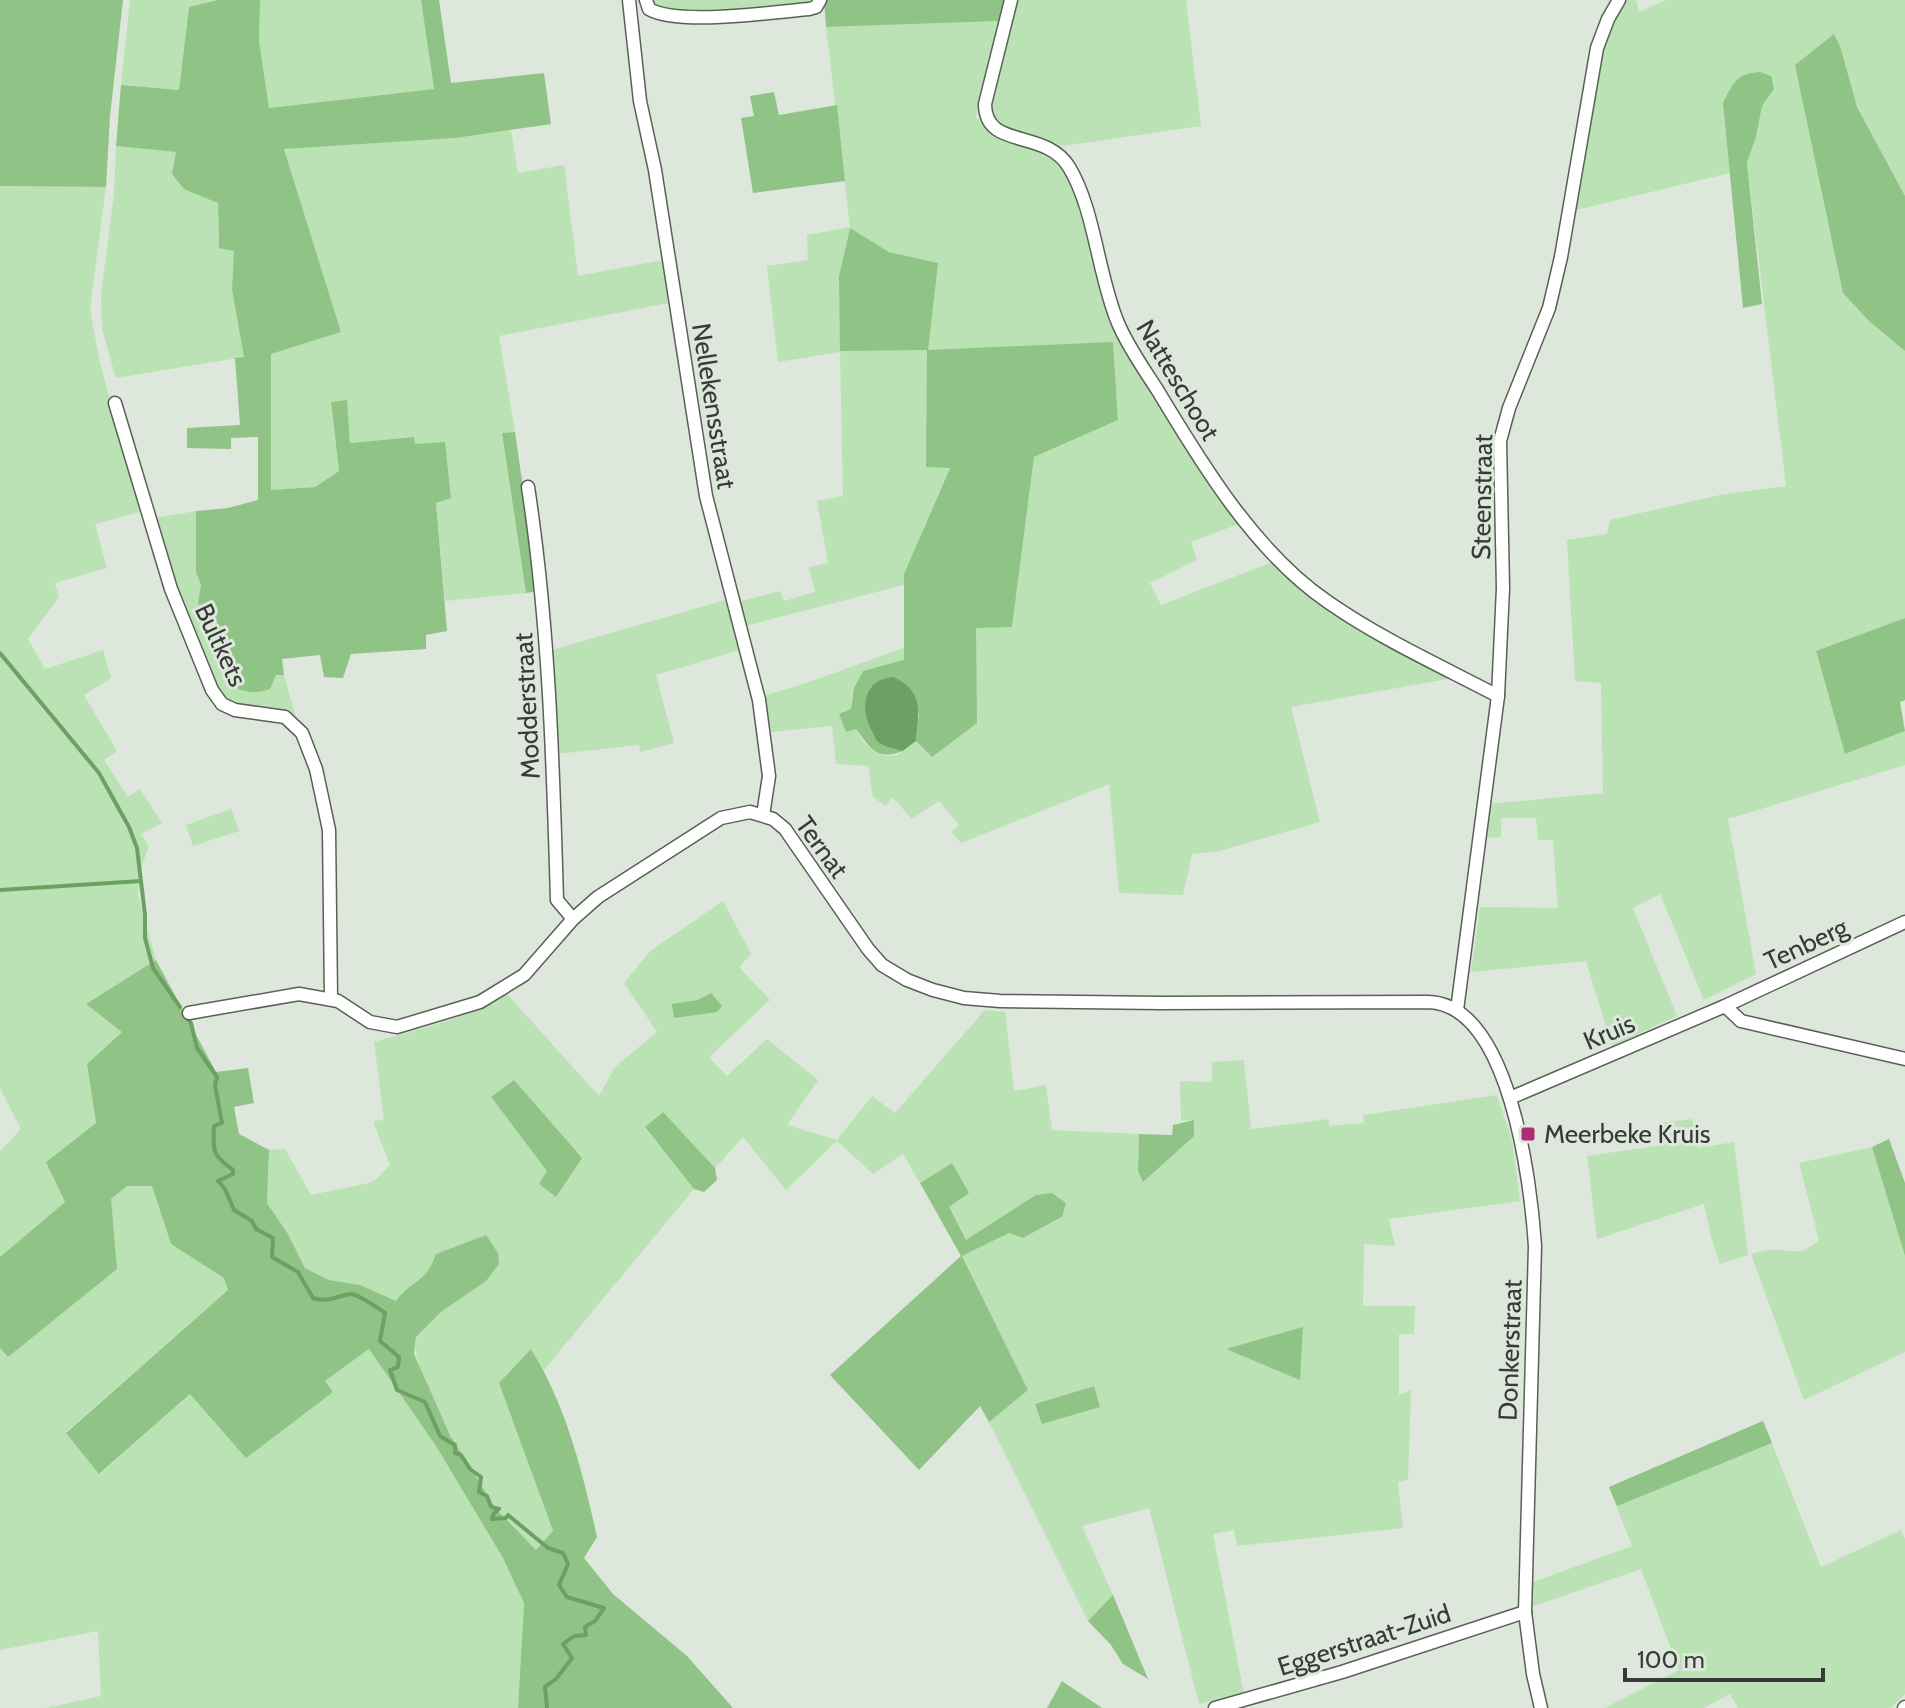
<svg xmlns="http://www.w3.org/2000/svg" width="1905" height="1708" font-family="Cabin,sans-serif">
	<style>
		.green { fill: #bbe2b4; fill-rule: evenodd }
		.forest { fill: #8fc486 }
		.water { fill: #6da164 }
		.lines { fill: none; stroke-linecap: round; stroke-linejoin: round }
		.stream { stroke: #6da164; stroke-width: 4 }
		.street-casing { stroke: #596157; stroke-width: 15 }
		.street { stroke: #fff; stroke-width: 12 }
		.poi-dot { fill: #ae2b75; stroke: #dde7db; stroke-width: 3 }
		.labels { text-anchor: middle; stroke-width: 6; stroke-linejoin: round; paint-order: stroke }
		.street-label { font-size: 26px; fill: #373b37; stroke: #dde7db }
		.poi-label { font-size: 26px; fill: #373b37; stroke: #dde7db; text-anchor: start }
	</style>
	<rect width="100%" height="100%" fill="#dde7db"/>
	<g class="green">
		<polygon points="130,0 218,0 189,7 179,90 121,85"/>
		<polygon points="260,0 421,0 434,89 269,108 259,41"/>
		<polygon points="651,0 815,0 807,7 662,10"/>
		<polygon points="1015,0 1186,0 1201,126 1063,146 1000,125 990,112 992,83"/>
		<path d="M1626 0H1636L1639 12 1666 0H1905V196L1857 107 1848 79 1843 293 1869 321 1905 351V618L1816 652 1845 754 1905 731V765L1728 819 1756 974 1704 1000 1660 894 1633 908 1677 1016 1612 1046 1586 961 1471 972 1480 907 1558 908 1553 840H1538L1536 818H1501V837L1485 838 1490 804 1603 793 1601 683 1575 681 1567 540 1607 534 1610 520 1720 495 1786 486 1747 163 1756 137 1762 106 1774 89 1723 103 1730 173 1576 210C1585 139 1590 64 1626 0Z"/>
		<path d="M999 21 976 118 996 133 1043 146 1066 168 1113 320 1134 365 1192 456 1241 523 1191 542 1197 560 1150 583 1161 605 1270 563 1325 606 1453 678 1291 707 1320 822 1219 851 1192 854 1183 895 1119 893 1109 784 961 843 951 832 959 825 939 801 912 819 892 797 886 806 873 797 868 766 836 764 832 726 771 732 763 696C812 683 856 664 904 648V660L854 688C853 694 851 701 851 707 850 726 867 754 887 756 898 757 908 748 916 741L932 757 976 628 1012 626 1034 457 1118 420 1113 342 926 467H950L904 574V585L745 626 738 602 780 591 784 601 815 592 809 567 828 563 817 501 843 496 840 352 778 362 767 266 808 260 807 235 850 227 826 27ZM850 228 889 252 938 263 839 276Z"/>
		<polygon points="511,130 518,173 564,165 578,276 663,260 668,303 499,336 515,432 502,434 526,593 445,601 436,502 413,437 350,443 331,402 339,471 315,487 271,490 271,354 341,332 284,149 456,138"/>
		<polygon points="116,146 177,152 218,203 218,237 234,250 235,256 232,290 244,357 116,378 102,329 101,295 114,194"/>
		<polygon points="0,186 106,187 90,309 99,359 140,512 95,524 107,568 55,583 59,597 28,639 45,669 103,650 111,678 84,695 117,751 104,760 128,797 140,789 162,823 141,834 149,846 141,868 138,895 156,960 86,1004 123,1031 87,1064 96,1123 46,1162 65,1202 0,1257 0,1151 21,1129 0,1088"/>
		<path d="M196 511V572L201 585 199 604 213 613 223 652 222 676 284 675 295 714C268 707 237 712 218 691L177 593 155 518Z"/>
		<polygon points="725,600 740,650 656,675 674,743 640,752 639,745 557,754 552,650"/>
		<polygon points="231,809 239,831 193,846 186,825"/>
		<path d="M723 901 751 954 739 967 770 1000 709 1057 727 1076 767 1039 818 1080 787 1125 837 1140 872 1096 895 1113 985 1010 1005 1012 1014 1091 1046 1085 1052 1130 1139 1134 1138 1171 1193 1120 1181 1121 1180 1081 1212 1082V1062L1244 1060 1251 1129 1329 1119V1126L1364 1123 1363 1115 1497 1095 1512 1140 1520 1201 1389 1219 1395 1246 1364 1244 1363 1306H1415L1414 1334H1399V1395L1411 1390 1408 1480 1398 1482 1403 1528 1237 1546 1234 1530 1213 1534 1244 1694 1199 1704 1149 1508 1082 1526 1113 1595 1088 1621 989 1422 1027 1389 962 1256 1009 1233 1023 1238 1062 1218 1036 1196 966 1241 948 1207 952 1163 920 1183 903 1154 873 1174 837 1141 786 1190 743 1137 715 1168 662 1112 645 1128 694 1189 544 1370 532 1350 499 1383 553 1532 535 1551C523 1537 509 1525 497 1510 478 1487 408 1366 416 1340 421 1322 469 1293 486 1281V1235L437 1254C426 1284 412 1279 396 1301L360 1285 329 1280 305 1268 288 1234 267 1203 269 1150 285 1149 311 1195 369 1183 377 1179 390 1165 373 1121 384 1120 374 1042C419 1029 466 1019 507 994L599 1096 615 1067 657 1032 624 983 649 952ZM491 1097 582 1157 540 1184 548 1172ZM1093 1386 1100 1407 1035 1404Z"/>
		<polygon points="1692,1119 1698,1148 1734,1142 1748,1255 1720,1264 1711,1237 1704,1204 1597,1239 1587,1156 1662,1145 1660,1123"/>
		<path d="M1872 1147 1905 1256V1352L1804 1400 1751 1254C1757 1253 1764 1250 1770 1250 1793 1248 1798 1259 1819 1240L1799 1163Z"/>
		<polygon points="127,1186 152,1186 171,1244 224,1278 228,1290 66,1432 100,1474 190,1394 332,1391 325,1381 369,1349 436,1446 503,1558 524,1603 518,1708 46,1708 101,1696 98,1631 0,1650 0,1348 9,1357 110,1199"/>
		<polygon points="1763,1421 1821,1567 1901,1530 1905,1539 1905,1694 1891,1708 1738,1708 1730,1694 1704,1708 1605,1708 1679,1670 1641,1569 1531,1607 1533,1582 1632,1546 1609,1487"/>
	</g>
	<g class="forest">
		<polygon points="0,0 123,0 110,116 106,187 0,186"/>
		<path d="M218 0H260L259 41 269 108 434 89 421 0H439L451 83 544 73 551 124 456 138 284 149 341 332 271 354V490L315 487 339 471 331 402 347 400 350 443 414 437 415 444 445 442 451 498 436 503 447 631 426 635V649L351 654 343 678 324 677 320 655 282 659 284 675H276L270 689C251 696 234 691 222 676 223 653 219 635 213 613L198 604 201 585 196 572V511L228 508 258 500V437L231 438V449L187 448V428L240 425 235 358 244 357 232 290 234 251 219 248 218 203 184 189 172 174 176 152 116 146 121 85 179 90 189 7Z"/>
		<polygon points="824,0 1004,0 999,21 826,27"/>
		<polygon points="1834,34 1840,46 1857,107 1905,196 1905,351 1869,321 1843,293 1795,65"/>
		<path d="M1760 72 1771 76 1774 89 1762 106 1756 137 1747 163 1762 304 1743 308 1723 103C1734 82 1735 74 1760 72Z"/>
		<polygon points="774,92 779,115 837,105 845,181 753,193 741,118 754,116 750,96"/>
		<path d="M850 228 889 252 938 263 928 350 1113 342 1118 420 1034 457 1012 627 976 628 977 723 932 757 916 741 919 713 878 742 903 751C877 761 871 749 856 729L846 732 839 714 851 709 854 688 863 671 904 660V574L950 468 926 467 927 350 840 351 839 276Z"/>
		<polygon points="515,432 538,591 526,593 502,433"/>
		<polygon points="1905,618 1905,700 1900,702 1905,731 1845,754 1816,651"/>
		<path d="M156 960 216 1072 248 1068 254 1103 234 1107 239 1134 269 1150 267 1203 288 1234 305 1268 329 1280 360 1285 396 1301C412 1279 426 1284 436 1254L486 1235 498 1253 499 1264 486 1281 441 1312 416 1337 414 1354 450 1435 496 1509 536 1550 553 1531 499 1383 531 1349C566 1405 583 1473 597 1537L584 1558 613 1594 687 1656 733 1708H518L524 1603 503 1558 436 1446 369 1349 325 1381 333 1392 246 1458 190 1394 99 1474 66 1433 228 1290 224 1278 171 1244 152 1186H127L111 1199 117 1269 8 1357 0 1348V1257L65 1202 46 1162 96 1123 87 1064 122 1032 86 1004Z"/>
		<polygon points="711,993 722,1006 717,1012 674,1018 672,1004 698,1000"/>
		<polygon points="514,1080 582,1158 556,1197 539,1184 547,1171 491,1097"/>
		<polygon points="663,1112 715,1168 717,1180 704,1192 694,1189 645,1127"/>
		<polygon points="1194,1120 1194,1136 1143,1182 1138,1171 1139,1134 1172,1135 1173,1125"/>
		<polygon points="1889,1139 1905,1183 1905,1256 1872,1147"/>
		<polygon points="952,1163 969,1193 949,1207 966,1240 1036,1195 1052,1193 1066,1203 1062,1217 1023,1238 1009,1233 962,1256 1028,1390 989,1422 980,1406 919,1470 830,1375 961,1256 920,1183"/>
		<polygon points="1303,1327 1300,1380 1226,1349"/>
		<polygon points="1094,1386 1100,1407 1042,1424 1035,1404"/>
		<polygon points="1763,1421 1772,1443 1617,1506 1609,1487"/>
		<polygon points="1113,1595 1148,1679 1123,1664 1111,1645 1088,1621"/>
		<polygon points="1062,1681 1102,1708 1047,1708"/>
	</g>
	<path class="water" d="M893 677C924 691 919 712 916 741L903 751C896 749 884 747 878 742 875 739 874 734 872 731 859 708 864 679 893 677Z"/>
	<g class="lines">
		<g class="stream">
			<polyline points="0,653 99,773 129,827 137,848 145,915 145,938 153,968 180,1007"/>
			<polyline points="0,890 141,881"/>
			<path d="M186 1017 191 1023 197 1048 217 1077 215 1085 222 1123 214 1126C213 1152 212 1155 233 1170V1174L218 1181 225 1189 234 1210 252 1221 256 1229 273 1238 272 1257 298 1272 313 1298C328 1303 336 1296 351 1294 357 1294 380 1309 385 1313L380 1341 399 1357 398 1367 390 1370 397 1390 425 1402 440 1436 455 1445V1453L461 1455 470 1469 481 1477 479 1492 487 1496 491 1507 499 1509 494 1513 492 1519 506 1518 508 1515 548 1548 563 1553 568 1564 559 1585 567 1597 604 1608 595 1621 585 1627 586 1635 574 1636 563 1644 572 1658 556 1679 545 1687 547 1708"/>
		</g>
		<defs>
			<g id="street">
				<polyline points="629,0 640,101 655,170 706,496 759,700 769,776 763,815"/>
				<path d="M646 0 649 9C678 26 773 12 809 9L816 7 820 0"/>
				<path d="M1011 0 985 104C985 150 1045 128 1069 167 1095 210 1098 276 1118 323 1128 347 1144 369 1158 391 1203 466 1256 553 1328 602 1381 639 1441 666 1498 696"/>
				<polyline points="115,403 171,589 212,690 222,704 235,710 285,717 302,733 316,769 329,830 331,998"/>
				<path d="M528 487C549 624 553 761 557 900L573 919"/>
				<polyline points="1725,1006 1741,1021 1905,1059"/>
				<polyline points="1457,1010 1498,696 1503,588 1500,441 1509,408 1549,308 1561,257 1597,48 1608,19 1619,0"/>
				<path d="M189 1013 299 994 338 1001 370 1022 397 1027 480 1002 524 975 573 919 598 897 721 818 750 812 773 819 785 829 868 949 882 965 907 980 933 990 964 998 1000 1001 1162 1003 1428 1002C1510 1004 1531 1184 1535 1246L1525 1612 1533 1674 1541 1708"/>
				<polyline points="1510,1098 1725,1006 1905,922"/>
				<polyline points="1215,1708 1342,1672 1525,1612"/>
				<polyline points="1904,1708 1905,1707"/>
			</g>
		</defs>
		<use href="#street" class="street-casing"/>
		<use href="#street" class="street"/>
	</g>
	<rect class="poi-dot" x="1520" y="1126" width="16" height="16" rx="4"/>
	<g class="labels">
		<g class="street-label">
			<text transform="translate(1178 380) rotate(59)" y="9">Natteschoot</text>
			<text transform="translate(714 406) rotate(81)" y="9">Nellekensstraat</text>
			<text transform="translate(1482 497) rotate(-89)" y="9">Steenstraat</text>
			<text transform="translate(221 645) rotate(65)" y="9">Bultkets</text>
			<text transform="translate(527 706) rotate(-93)" y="9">Modderstraat</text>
			<text transform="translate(822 847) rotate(54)" y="9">Ternat</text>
			<text transform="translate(1806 944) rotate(-25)" y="9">Tenberg</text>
			<text transform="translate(1609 1032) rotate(-23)" y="9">Kruis</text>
			<text transform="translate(1510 1350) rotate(-88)" y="9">Donkerstraat</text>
			<text transform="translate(1364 1640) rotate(-18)" y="9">Eggerstraat-Zuid</text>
		</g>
		<g class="poi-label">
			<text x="1544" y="1143">Meerbeke Kruis</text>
		</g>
	</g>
	<path d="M1625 1668v12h198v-12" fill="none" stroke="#373b37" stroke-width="4"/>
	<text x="1637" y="1668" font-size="24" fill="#373b37" stroke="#dde7db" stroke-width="6" paint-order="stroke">100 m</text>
</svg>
